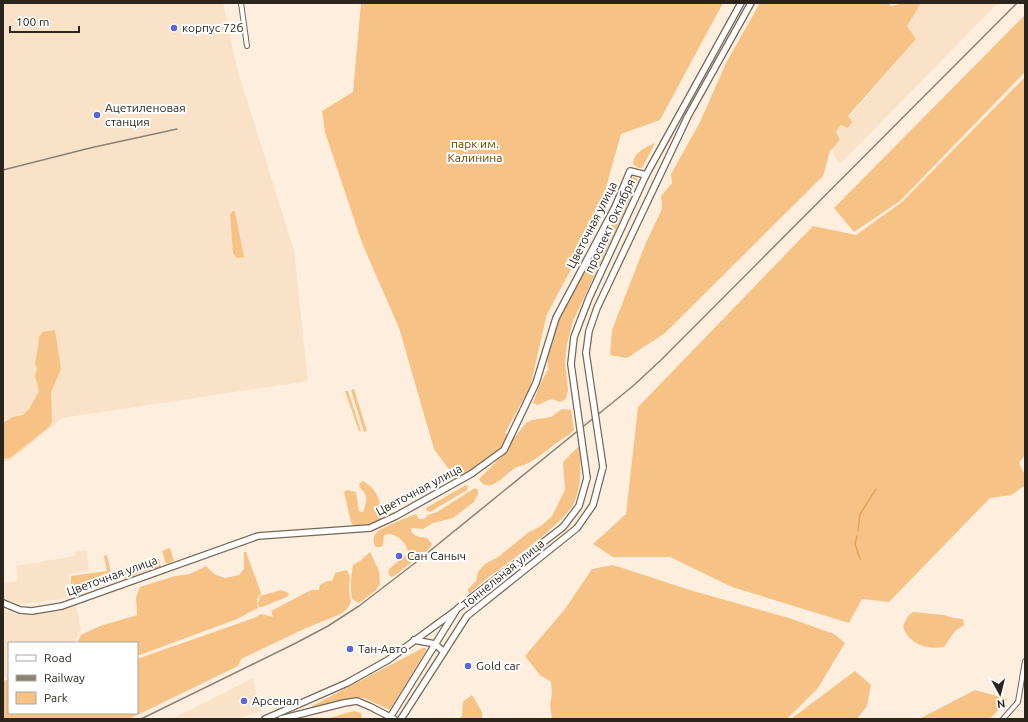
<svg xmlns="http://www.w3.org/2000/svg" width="1028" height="722" font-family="Ubuntu,sans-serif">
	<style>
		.built { fill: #fae2c8 }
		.green { fill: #f7c285 }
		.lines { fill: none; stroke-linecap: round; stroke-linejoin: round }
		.stream { stroke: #e3a55a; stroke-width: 1.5 }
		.street-casing { stroke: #776755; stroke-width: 6 }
		.secondary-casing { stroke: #776755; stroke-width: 8 }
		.street { stroke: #fff; stroke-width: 4 }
		.secondary { stroke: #fff; stroke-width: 5.5 }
		.rail { stroke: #8c8276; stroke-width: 1.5 }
		.secondary-bridge-casing { stroke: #776755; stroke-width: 8; stroke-linecap: butt }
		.secondary-bridge { stroke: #fff; stroke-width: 5.5 }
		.poi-dot { fill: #5866dd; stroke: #fff; stroke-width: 1.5 }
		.labels { text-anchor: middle; stroke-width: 4; stroke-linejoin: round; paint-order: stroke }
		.poi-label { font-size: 12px; fill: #2b251d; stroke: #fff; text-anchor: start }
		.park-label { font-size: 12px; fill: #6b4304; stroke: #fff }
		.street-label { font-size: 12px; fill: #2b251d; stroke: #fff }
	</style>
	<rect width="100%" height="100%" fill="#fdeede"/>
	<g class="built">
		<polygon points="3,3 223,3 237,68 294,251 308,381 62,418 11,460 3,462"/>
		<polygon points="921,3 998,3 840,164 834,156 832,148 840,140 836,132 916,39 907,26"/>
		<polygon points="87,550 89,571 68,574 70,583 66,585 67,598 20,604 3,599 3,583 17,581 16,566 75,556 75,552"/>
		<polygon points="76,605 81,630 74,643 9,643 9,678 3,679 3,611 23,615"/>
		<polygon points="253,678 261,711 236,719 172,719"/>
	</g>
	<g class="green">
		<polygon points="361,3 723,3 660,120 621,134 596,223 547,314 530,387 505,433 509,435 501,449 461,478 448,468 434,449 399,328 362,243 325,132 322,111 353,92"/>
		<polygon points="760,3 888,3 891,6 904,3 921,3 907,26 916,39 848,116 852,122 848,128 841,125 836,132 840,140 830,151 823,176 665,333 627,358 610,355 612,330 645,245 661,211 662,206 661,196 672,183 671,174 700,122 726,63"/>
		<polygon points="1025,15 1025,72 900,201 854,232 834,208"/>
		<polygon points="1025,77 1025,455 1019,463 1025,475 1024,486 1011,495 990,498 889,602 862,599 849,623 732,587 670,557 613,557 593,544 626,514 638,407 813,226 856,235 902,202"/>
		<path d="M654 143 653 147 642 168H638L633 164C633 153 645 148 654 143Z"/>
		<polygon points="633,177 638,179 628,204 573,321 567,344 565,362 568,390 566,399 560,402 551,399 538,405 533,403 538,389 548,369 547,358 557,322 623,204 626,202 630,181"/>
		<polygon points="233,211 235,212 244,257 237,258 233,253 230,214"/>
		<polygon points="55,330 61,369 51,392 52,422 50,426 10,458 3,459 3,423 13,417 23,415 29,409 39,391 35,376 37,369 35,363 38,347 39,337 43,332"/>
		<polygon points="354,389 367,431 364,432 351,390"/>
		<polygon points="348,391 361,431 359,431 345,391"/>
		<path d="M562 409 571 410 574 430 570 434C556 442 545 453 532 461 525 466 520 465 515 468 506 473 489 496 479 479L507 451 514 438 526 423 532 420 551 417Z"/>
		<path d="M579 446C581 465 582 485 574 503 569 512 561 520 554 526 528 551 496 569 470 593L468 592V589L476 581 478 572 485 564 498 557 529 532 541 526 552 516 565 490 563 462Z"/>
		<path d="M363 481C378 490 382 502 381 520L367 526 354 527 351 522 344 492 347 490 356 492 359 511 363 512C365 506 369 498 364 492 361 489 360 488 359 484Z"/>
		<polygon points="466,485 468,486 467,490 430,512 426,510 426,508"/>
		<path d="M475 488 478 490V494L474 502 453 518 433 523 423 529 412 528 411 531C417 539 420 536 427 538L432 544 429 549 394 576 391 577C388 574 388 572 389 569L408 553C407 542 395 531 384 535L383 545 381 547H376C372 542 373 536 377 532 383 527 408 517 416 514L419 519H424L428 515 437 512Z"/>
		<polygon points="170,548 174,561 166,564 162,551"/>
		<polygon points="244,552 246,552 261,593 257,599 258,608 237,619 137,656 137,643 77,643 81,635 100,626 137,615 136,597 140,587 175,576 190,574 206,566 214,574 225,578 239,575 244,569"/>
		<path d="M370 552 379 571 380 584 375 591 359 603 352 599C350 588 351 576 353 565L360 561Z"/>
		<path d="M107 555 112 578 91 581 82 585 73 595 70 594C69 589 71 582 71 576L107 571 104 556Z"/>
		<polygon points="157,558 159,559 161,567 153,570 151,569 134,575 133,578 124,579 122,570 123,568"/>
		<polygon points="613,565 693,591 789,618 834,634 845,643 818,688 787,719 552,719 550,704 552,694 551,682 540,675 525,656 565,609 592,569"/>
		<polygon points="347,570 350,578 349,591 351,602 347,609 341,614 306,628 241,659 238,666 129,719 3,719 3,681 9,679 9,713 137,713 137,659 254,618 261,614 273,617 271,611 311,590 319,590 320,585 327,581 332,581 335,573"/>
		<polygon points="281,590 289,593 287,597 262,607 259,607 258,603 260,596"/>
		<path d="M913 612 944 615 953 618 963 619 964 625 955 631 944 647C927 650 908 644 903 626L908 616Z"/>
		<polygon points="423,648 426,648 426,651 390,710 364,698 356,697 312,708 312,706"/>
		<polygon points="855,671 871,685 867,706 857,719 791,719"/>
		<polygon points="975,690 1008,699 990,719 919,719"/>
		<polygon points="472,695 482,712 482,719 459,719 462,716 463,702"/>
		<polygon points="354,711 361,713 362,719 326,719"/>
	</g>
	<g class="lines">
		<g class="stream">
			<polyline points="858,531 860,514 876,489"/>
			<polyline points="857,536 855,544 860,559"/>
		</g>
		<defs>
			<g id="street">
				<polyline points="241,3 247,46"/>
				<polyline points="1003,719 1018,702 1025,661"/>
			</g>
			<g id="secondary">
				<polyline points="586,353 589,331 597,308 688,116 751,3"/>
				<polyline points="571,364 574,337 589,298 646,175 741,3"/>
				<polyline points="3,603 20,610 32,611 62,606 258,536 370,528 396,516 471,474 504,450 536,383 556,318 615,207 630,171 646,175"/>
				<polyline points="414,640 435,644 444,652"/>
				<polyline points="265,719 347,683 388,660 455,611"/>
				<polyline points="281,719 344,703 357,701 371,707 394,719"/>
				<polyline points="389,719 457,609 563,527 579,506 587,478"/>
				<polyline points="401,719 467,616 577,528 593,505 603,467"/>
			</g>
		</defs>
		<use href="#street" class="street-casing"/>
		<use href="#secondary" class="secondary-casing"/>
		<use href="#street" class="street"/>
		<use href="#secondary" class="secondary"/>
		<g class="rail">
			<polyline points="3,170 90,148 177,129"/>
			<polyline points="141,719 296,643 328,626 359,606 415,563 633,386 661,360 1017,3"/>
		</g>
		<defs>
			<g id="secondary-bridge">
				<polyline points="586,353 603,467"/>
				<polyline points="571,364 587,478"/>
			</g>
		</defs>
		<use href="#secondary-bridge" class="secondary-bridge-casing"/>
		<use href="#secondary-bridge" class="secondary-bridge"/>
	</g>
	<g class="poi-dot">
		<circle cx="174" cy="28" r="4"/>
		<circle cx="97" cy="115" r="4"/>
		<circle cx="399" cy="556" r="4"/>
		<circle cx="350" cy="649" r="4"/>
		<circle cx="468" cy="666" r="4"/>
		<circle cx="244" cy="701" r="4"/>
	</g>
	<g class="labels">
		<g class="poi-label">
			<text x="182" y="32">корпус 72б</text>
			<text x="105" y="112">Ацетиленовая<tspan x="105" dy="14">станция</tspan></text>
			<text x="407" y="560">Сан Саныч</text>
			<text x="358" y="653">Тан-Авто</text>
			<text x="476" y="670">Gold car</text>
			<text x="252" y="705">Арсенал</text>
		</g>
		<g class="park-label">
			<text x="475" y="148">парк им.<tspan x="475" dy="14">Калинина</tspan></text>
		</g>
		<g class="street-label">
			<text transform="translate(592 225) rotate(-63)" y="4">Цветочная улица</text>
			<text transform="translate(610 226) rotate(-65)" y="4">проспект Октября</text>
			<text transform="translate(419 490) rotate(-28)" y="4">Цветочная улица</text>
			<text transform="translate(503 574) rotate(-39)" y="4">Тоннельная улица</text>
			<text transform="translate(112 576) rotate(-20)" y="4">Цветочная улица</text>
		</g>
	</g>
	<rect width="1028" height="722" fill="none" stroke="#2b251d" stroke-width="8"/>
	<rect x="8" y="642" width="130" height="72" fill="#ffffff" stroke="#aaa8a5"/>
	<rect x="16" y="655" width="20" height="6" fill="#ffffff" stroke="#aaa8a5"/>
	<text x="44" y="662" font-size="12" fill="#2b251d">Road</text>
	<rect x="16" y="675" width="20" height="6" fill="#8c8276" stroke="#aaa8a5"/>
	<text x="44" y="682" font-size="12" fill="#2b251d">Railway</text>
	<rect x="16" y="692" width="20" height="12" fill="#f7c285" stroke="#aaa8a5"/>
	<text x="44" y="702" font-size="12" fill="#2b251d">Park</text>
	<g transform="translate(1000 694) rotate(173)" stroke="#ffffff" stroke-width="3" paint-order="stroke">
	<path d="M0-3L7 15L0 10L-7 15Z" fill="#2b251d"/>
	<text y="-6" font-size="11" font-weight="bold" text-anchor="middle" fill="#2b251d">N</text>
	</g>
	<path d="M10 26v6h69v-6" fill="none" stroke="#2b251d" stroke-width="2"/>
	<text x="16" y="26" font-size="12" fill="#2b251d" stroke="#ffffff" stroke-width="3" paint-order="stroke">100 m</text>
</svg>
